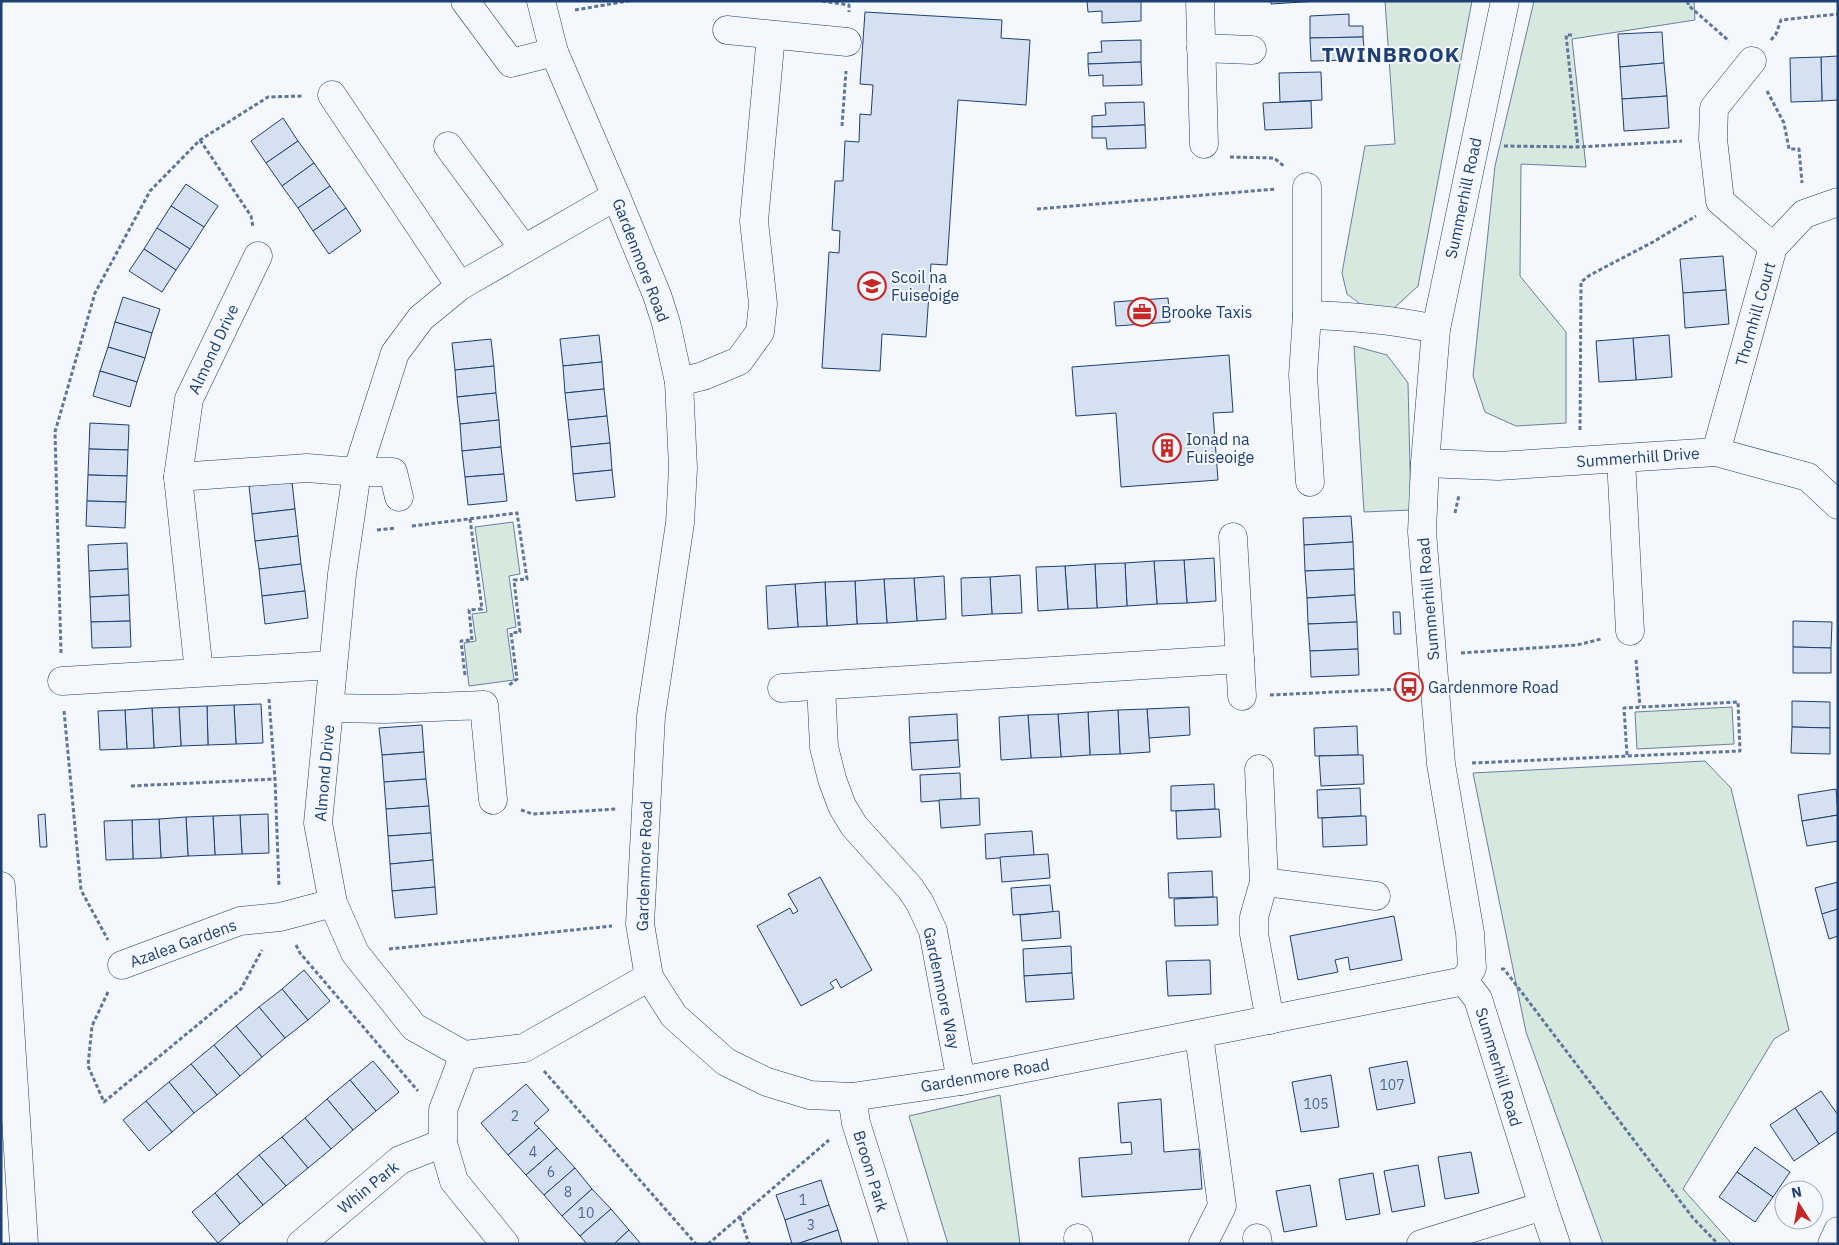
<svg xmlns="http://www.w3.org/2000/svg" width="1839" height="1245" font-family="'IBM Plex Sans',sans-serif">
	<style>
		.green { fill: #d7e8df; stroke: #687fa3 }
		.building { fill: #d5e0f0; stroke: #1d3f73 }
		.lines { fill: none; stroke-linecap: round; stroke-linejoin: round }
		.minor-casing { stroke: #1d3f73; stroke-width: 29 }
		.major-casing { stroke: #1d3f73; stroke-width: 29 }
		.path { stroke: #5e769c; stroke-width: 3; stroke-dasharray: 4 2.5; stroke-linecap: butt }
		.minor { stroke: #f4f7fb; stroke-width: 28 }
		.major { stroke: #f4f7fb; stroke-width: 28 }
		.labels { text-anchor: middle; stroke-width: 4; stroke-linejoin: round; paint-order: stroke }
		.number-label { font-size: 14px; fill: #4b6792 }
		.street-label { font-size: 16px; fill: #1d3f73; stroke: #f4f7fb }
		.poi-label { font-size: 16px; fill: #1d3f73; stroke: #f4f7fb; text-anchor: start }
		.district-label { font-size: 21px; font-weight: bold; letter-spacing: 1px; fill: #1d3f73; stroke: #f4f7fb }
	</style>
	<rect width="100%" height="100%" fill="#f4f7fb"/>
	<g class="green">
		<polygon points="1385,1 1472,1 1418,286 1394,308 1367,309 1347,294 1342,273 1365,146 1395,144"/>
		<polygon points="1534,1 1694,1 1695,20 1572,39 1586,167 1521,164 1520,276 1566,332 1566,423 1516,426 1485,412 1473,376 1495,166"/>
		<polygon points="1354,346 1387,355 1408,383 1411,510 1364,512"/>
		<polygon points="513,522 520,574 509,576 516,627 507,629 514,680 469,686 464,643 476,641 472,614 487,612 475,527"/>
		<polygon points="1732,707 1734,744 1637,749 1635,712"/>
		<polygon points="1705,761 1731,788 1789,1030 1774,1039 1683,1189 1732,1244 1603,1244 1526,1032 1473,773"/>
		<polygon points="1000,1095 1020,1244 948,1244 909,1116"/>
	</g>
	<g class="building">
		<polygon points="1087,1 1141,1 1141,21 1102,23 1102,11 1088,12"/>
		<polygon points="1271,1 1318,1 1271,4"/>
		<polygon points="865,12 1002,20 1001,38 1030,40 1026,105 958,100 947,265 931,264 926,337 882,334 880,371 822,368 829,252 839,253 840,231 832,230 835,181 843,181 845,141 859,142 860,114 871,115 873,85 860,84"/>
		<polygon points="1349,14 1349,26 1363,26 1363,37 1310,38 1310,16"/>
		<polygon points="1662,32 1664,63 1620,67 1618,34"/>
		<polygon points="1363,37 1364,48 1350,49 1350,60 1311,61 1310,38"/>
		<polygon points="1141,40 1141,62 1088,64 1088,53 1102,52 1101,41"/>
		<polygon points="1838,56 1838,100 1822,101 1821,57"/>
		<polygon points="1821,57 1822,101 1791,102 1790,58"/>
		<polygon points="1141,62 1142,85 1103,86 1103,75 1089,76 1088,64"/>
		<polygon points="1664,63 1667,96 1622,99 1620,67"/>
		<polygon points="1321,72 1322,100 1280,102 1279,73"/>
		<polygon points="1667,96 1669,128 1624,131 1622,99"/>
		<polygon points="1311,101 1312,128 1265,130 1263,103"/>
		<polygon points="1144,102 1145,125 1092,127 1092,116 1106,115 1105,103"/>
		<polygon points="283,118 298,141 266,163 251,141"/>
		<polygon points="1145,125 1146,148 1107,149 1106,138 1092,138 1092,127"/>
		<polygon points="298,141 314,163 282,186 266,163"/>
		<polygon points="314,163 330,186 298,208 282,186"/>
		<polygon points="186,184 218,206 204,227 171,206"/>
		<polygon points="330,186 346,208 313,231 298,208"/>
		<polygon points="171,206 204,227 190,249 157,228"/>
		<polygon points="346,208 361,231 329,254 313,231"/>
		<polygon points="157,228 190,249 176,270 144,249"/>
		<polygon points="144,249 176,270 162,292 129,271"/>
		<polygon points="1723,256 1726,290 1683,293 1680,259"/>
		<polygon points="1726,290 1729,324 1685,328 1683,293"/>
		<polygon points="123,297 160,309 152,333 115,322"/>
		<polygon points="1168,298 1170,322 1116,326 1114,302"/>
		<polygon points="115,322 152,333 145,358 108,347"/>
		<polygon points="599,335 602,362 563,366 560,339"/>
		<polygon points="1669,335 1672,377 1636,380 1633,338"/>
		<polygon points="1633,338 1636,380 1599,382 1596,341"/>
		<polygon points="491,339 494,366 455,370 452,343"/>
		<polygon points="108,347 145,358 137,382 100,371"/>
		<polygon points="1229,355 1233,412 1213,413 1218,480 1121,487 1116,413 1076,416 1072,367"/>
		<polygon points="602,362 604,389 565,393 563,366"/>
		<polygon points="494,366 496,393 457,397 455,370"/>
		<polygon points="100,371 137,382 130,407 93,396"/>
		<polygon points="604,389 607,416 568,420 565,393"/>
		<polygon points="496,393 499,420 460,424 457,397"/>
		<polygon points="607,416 610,443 571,447 568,420"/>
		<polygon points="499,420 501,447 462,451 460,424"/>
		<polygon points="90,423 129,425 128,450 89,449"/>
		<polygon points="610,443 612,470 573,474 571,447"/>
		<polygon points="501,447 504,474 465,477 462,451"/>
		<polygon points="89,449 128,450 127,476 88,475"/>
		<polygon points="612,470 615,497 576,501 573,474"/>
		<polygon points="504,474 507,501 468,505 465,477"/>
		<polygon points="88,475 127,476 126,502 87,501"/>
		<polygon points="292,482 295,509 252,514 249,486"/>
		<polygon points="87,501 126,502 125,528 86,526"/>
		<polygon points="295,509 298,536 255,541 252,514"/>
		<polygon points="1351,516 1353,542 1304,545 1303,518"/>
		<polygon points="298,536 301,564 259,569 255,541"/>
		<polygon points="1353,542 1354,569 1305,571 1304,545"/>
		<polygon points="127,543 128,569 89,571 88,545"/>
		<polygon points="1214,558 1216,601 1187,603 1184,560"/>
		<polygon points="1184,560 1187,603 1157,604 1154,561"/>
		<polygon points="1154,561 1157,604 1127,606 1125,563"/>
		<polygon points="1125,563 1127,606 1097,608 1095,564"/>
		<polygon points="301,564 305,591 262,596 259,569"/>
		<polygon points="1095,564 1097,608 1068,609 1065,566"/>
		<polygon points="1065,566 1068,609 1038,611 1036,567"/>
		<polygon points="128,569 129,595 90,597 89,571"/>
		<polygon points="1354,569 1355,595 1307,598 1305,571"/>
		<polygon points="1020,575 1022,613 992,614 990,577"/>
		<polygon points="944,576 946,619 917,621 914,578"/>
		<polygon points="990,577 992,614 962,616 961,578"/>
		<polygon points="914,578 917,621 887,623 884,579"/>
		<polygon points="884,579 887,623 857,624 855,581"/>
		<polygon points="855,581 857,624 827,626 825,582"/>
		<polygon points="825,582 827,626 798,627 795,584"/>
		<polygon points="795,584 798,627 768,629 766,586"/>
		<polygon points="305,591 308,618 265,624 262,596"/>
		<polygon points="129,595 130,621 91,622 90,597"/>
		<polygon points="1355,595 1357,622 1308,624 1307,598"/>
		<polygon points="1393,612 1400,612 1401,634 1394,634"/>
		<polygon points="130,621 131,647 92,648 91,622"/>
		<polygon points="1793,621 1832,622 1831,648 1793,647"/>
		<polygon points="1357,622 1358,649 1310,651 1308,624"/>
		<polygon points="1793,647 1831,648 1831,673 1793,673"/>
		<polygon points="1358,649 1359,675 1311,677 1310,651"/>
		<polygon points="1792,701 1830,702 1830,728 1792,727"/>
		<polygon points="261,704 263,743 236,744 234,705"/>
		<polygon points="234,705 236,744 208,745 207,706"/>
		<polygon points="207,706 208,745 181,746 179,707"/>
		<polygon points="179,707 181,746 154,748 152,708"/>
		<polygon points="1189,707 1190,735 1149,738 1147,709"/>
		<polygon points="152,708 154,748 127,749 125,710"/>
		<polygon points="1147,709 1150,752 1120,754 1118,710"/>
		<polygon points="125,710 127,749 100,750 98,711"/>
		<polygon points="1118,710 1120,754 1090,755 1088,712"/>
		<polygon points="1088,712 1090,755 1061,757 1058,714"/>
		<polygon points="957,714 958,740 910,743 909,717"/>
		<polygon points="1058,714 1061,757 1031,758 1028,715"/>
		<polygon points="1028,715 1031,758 1001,760 999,717"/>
		<polygon points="422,725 424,752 382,755 379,728"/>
		<polygon points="1357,726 1358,755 1315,756 1314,728"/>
		<polygon points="1792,727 1830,728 1830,754 1791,753"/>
		<polygon points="958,740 960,767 912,770 910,743"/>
		<polygon points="424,752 426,779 384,782 382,755"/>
		<polygon points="1358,755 1363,755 1364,784 1321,786 1319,756"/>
		<polygon points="960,773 961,799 921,802 920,775"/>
		<polygon points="426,779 429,806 386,809 384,782"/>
		<polygon points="1214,784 1215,809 1171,811 1171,786"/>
		<polygon points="1360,788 1361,816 1318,818 1317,790"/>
		<polygon points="1836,789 1838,815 1802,821 1798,795"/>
		<polygon points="979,798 980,825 941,828 939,800"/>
		<polygon points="429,806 431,833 388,836 386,809"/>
		<polygon points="1219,809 1221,837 1177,839 1176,811"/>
		<polygon points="45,814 47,847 40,847 38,815"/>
		<polygon points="268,814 269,853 242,854 240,815"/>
		<polygon points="240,815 242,854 215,855 213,816"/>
		<polygon points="1838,815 1838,841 1807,846 1802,821"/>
		<polygon points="213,816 215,855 188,856 186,817"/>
		<polygon points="1361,816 1366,816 1367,845 1323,847 1322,818"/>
		<polygon points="186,817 188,856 161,858 159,819"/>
		<polygon points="159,819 161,858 133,859 132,820"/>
		<polygon points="132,820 133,859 106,860 104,821"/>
		<polygon points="1032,831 1034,855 986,859 985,834"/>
		<polygon points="431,833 433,860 390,864 388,836"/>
		<polygon points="1048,854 1050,878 1002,882 1000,857"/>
		<polygon points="433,860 435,887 392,891 390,864"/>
		<polygon points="1212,871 1213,897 1169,898 1168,873"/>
		<polygon points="820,877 872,970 841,988 836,979 830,983 834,988 801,1006 757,926 790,908 793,914 798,911 788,894"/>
		<polygon points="1838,882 1838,909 1822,914 1815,888"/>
		<polygon points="1050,885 1053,912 1013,915 1011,888"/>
		<polygon points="435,887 437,914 395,918 392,891"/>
		<polygon points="1217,897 1218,925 1175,926 1174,899"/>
		<polygon points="1838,909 1838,936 1829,939 1822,914"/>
		<polygon points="1059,911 1061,938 1022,941 1020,915"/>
		<polygon points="1394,916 1402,960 1350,970 1348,957 1335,960 1338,972 1298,980 1290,936"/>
		<polygon points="1071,946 1072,973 1024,976 1023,949"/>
		<polygon points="1210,960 1211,994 1168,996 1166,961"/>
		<polygon points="304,970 330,1001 308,1020 282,989"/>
		<polygon points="1072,973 1074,999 1026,1002 1024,976"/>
		<polygon points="282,989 308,1020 285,1038 259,1007"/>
		<polygon points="259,1007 285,1038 262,1057 236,1026"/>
		<polygon points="236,1026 262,1057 240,1076 214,1045"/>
		<polygon points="214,1045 240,1076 217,1095 191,1064"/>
		<polygon points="373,1061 399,1092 376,1111 350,1080"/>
		<polygon points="1407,1061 1415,1103 1377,1110 1369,1068"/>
		<polygon points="191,1064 217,1095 194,1113 169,1082"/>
		<polygon points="1331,1075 1339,1127 1301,1132 1292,1082"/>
		<polygon points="350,1080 376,1111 353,1130 327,1099"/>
		<polygon points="169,1082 194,1113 172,1132 146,1101"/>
		<polygon points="526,1084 549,1110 534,1123 539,1128 508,1155 481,1123"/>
		<polygon points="1821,1091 1838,1115 1838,1131 1819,1144 1795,1108"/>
		<polygon points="327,1099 353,1130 331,1149 305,1118"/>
		<polygon points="1161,1099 1164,1152 1199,1149 1202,1189 1082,1197 1079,1158 1132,1154 1131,1142 1121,1143 1118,1103"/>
		<polygon points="146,1101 172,1132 149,1151 123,1120"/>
		<polygon points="1795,1108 1819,1144 1794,1161 1770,1125"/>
		<polygon points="305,1118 331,1149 308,1168 282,1137"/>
		<polygon points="539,1128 557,1148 526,1175 508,1155"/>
		<polygon points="282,1137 308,1168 286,1186 259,1155"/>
		<polygon points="1755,1147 1790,1172 1773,1197 1737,1172"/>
		<polygon points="557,1148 575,1168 544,1195 526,1175"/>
		<polygon points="1471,1152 1479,1193 1445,1199 1438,1157"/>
		<polygon points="259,1155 286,1186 263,1205 237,1174"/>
		<polygon points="1418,1165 1425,1206 1392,1212 1384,1171"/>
		<polygon points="575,1168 592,1189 562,1216 544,1195"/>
		<polygon points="1737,1172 1773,1197 1755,1222 1719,1197"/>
		<polygon points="1373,1173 1380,1214 1346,1220 1339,1179"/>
		<polygon points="237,1174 263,1205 240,1224 215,1193"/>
		<polygon points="821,1180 829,1205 785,1220 776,1195"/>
		<polygon points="1310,1185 1317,1226 1284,1232 1276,1191"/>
		<polygon points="592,1189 611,1209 580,1236 562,1216"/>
		<polygon points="215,1193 240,1224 218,1243 192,1212"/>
		<polygon points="829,1205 838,1230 797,1244 792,1244 785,1220"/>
		<polygon points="611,1209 629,1230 614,1244 587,1244 580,1236"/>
		<polygon points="629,1230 641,1244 614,1244"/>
		<polygon points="838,1230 842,1244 797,1244"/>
	</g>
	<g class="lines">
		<defs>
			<g id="minor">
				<polyline points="465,1 511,63 554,52"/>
				<polyline points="541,1 554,52 616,196 657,295 666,323 679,382 683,468 680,523 651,716 640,924 649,977 674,1016 726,1062 767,1082 810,1095 852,1097 961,1081 1464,981"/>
				<polyline points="1200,1 1204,144"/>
				<polyline points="727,30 847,42"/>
				<polyline points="1201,48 1252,50"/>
				<polyline points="332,95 460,286"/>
				<polyline points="448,146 524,249"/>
				<polyline points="1307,187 1307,315 1303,375 1310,482"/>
				<polyline points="616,196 460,286 421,318 395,353 357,472 342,574 318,823 333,903 355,953 414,1027 464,1055 524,1048 649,977"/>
				<polyline points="1773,247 1804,214 1838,202"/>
				<path d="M1307 315C1350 316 1393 320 1436 329"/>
				<polyline points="679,382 703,376 739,361 760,332 763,304 754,221 771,35"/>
				<polyline points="1716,452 1773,247 1720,201 1713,139 1714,108 1752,61"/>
				<polyline points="1621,459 1630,631"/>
				<polyline points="1425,463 1498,466 1716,452 1808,477 1838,505"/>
				<polyline points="178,477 307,468 357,472 393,472 399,497"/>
				<polyline points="1233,537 1242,696"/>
				<polyline points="199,672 178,477 189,399 258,256"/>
				<polyline points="62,681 333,665"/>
				<polyline points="821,686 824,747 832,779 842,806 854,826 910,888 920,903 933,931 961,1081"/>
				<polyline points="782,688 1240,659"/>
				<polyline points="330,708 385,709 484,705 493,800"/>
				<polyline points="1259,769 1264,882 1254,917 1254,934 1270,1020"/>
				<polyline points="1264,882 1376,896"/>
				<polyline points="122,965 240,921 280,917 333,903"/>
				<polyline points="1464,981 1472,968 1470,933 1441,764 1422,532 1425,463 1436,329 1505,1"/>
				<polyline points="1464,981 1478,999 1543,1206 1556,1244"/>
				<polyline points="1199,1035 1222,1206 1203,1244"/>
				<polyline points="464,1055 443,1110 443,1143 454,1181 505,1244"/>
				<polyline points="852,1097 856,1123 894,1244"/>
				<polyline points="1078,1238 1079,1244"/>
				<polyline points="1257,1238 1258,1244"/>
				<polyline points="301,1244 400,1160 443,1143"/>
				<polyline points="1421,1244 1543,1206"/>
				<polyline points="1832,1244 1838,1231"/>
			</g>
			<polyline id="major" points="1,886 24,1244"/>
		</defs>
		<use href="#minor" class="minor-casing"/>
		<use href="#major" class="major-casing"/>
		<g class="path">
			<polyline points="822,1 849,5 849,12"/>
			<polyline points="1688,1 1688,5 1729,41"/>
			<polyline points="575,10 628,1"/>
			<polyline points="1572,35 1566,35 1578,147"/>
			<polyline points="1771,40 1776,34 1781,20 1838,14"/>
			<polyline points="1767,91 1784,123 1789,149 1799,149 1802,183"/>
			<polyline points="842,126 846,71"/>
			<polyline points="200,140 251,216 253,227"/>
			<polyline points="1504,146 1578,147 1682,141"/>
			<polyline points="1230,157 1274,158 1285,167"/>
			<polyline points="1037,209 1276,189"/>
			<polyline points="1580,430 1581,282 1590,275 1653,242 1696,216"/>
			<polyline points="1455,513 1459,495"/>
			<polyline points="412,526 517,513 527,579 514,580 520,632 511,633 517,679 508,686"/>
			<polyline points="377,530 396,528"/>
			<polyline points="61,653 55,432 95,293 150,191 200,140 268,97 304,96"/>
			<polyline points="1461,653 1577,645 1601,639"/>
			<polyline points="1636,660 1640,706"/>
			<polyline points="465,675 461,641 472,640 469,610 482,609 470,519"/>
			<polyline points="1270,695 1399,689"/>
			<polyline points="269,699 275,779 279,887"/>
			<polyline points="64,711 81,890 108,940"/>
			<polyline points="1472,763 1740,751 1738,702 1624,708 1627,755"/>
			<polyline points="131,786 275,779"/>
			<polyline points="521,810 533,814 617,809"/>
			<polyline points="296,945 300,953 418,1091"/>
			<polyline points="389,949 612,926"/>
			<polyline points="1501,969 1504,969 1693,1218 1718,1244"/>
			<polyline points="108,992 92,1026 88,1066 104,1102 241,989 262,950"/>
			<polyline points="544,1071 696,1244"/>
			<polyline points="740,1217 749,1244"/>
			<polyline points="708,1244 829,1140"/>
		</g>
		<use href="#minor" class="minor"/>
		<use href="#major" class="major"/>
	</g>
	<defs>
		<symbol id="school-ring" viewBox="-11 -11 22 22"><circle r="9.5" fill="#f4f7fb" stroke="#c62828" stroke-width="1.5"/><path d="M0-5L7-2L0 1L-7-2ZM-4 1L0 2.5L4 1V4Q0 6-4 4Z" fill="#c62828"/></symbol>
		<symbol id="office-ring" viewBox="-11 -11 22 22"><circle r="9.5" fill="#f4f7fb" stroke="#c62828" stroke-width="1.5"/><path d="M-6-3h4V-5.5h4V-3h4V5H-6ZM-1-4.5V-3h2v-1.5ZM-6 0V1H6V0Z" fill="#c62828"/></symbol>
		<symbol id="building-ring" viewBox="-11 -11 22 22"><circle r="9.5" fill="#f4f7fb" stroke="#c62828" stroke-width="1.5"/><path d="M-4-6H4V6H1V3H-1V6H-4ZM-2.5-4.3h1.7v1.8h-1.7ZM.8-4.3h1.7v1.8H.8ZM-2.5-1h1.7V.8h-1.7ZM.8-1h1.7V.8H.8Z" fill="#c62828"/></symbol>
		<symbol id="bus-ring" viewBox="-11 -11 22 22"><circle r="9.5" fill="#f4f7fb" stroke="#c62828" stroke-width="1.5"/><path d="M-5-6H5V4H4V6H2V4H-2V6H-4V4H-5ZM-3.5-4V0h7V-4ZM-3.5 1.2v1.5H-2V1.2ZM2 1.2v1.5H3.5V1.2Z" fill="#c62828"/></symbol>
	</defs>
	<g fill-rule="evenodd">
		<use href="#school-ring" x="856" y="270" width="32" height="32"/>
		<use href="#office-ring" x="1126" y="296" width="32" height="32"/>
		<use href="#building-ring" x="1151" y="432" width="32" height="32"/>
		<use href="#bus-ring" x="1393" y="671" width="32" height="32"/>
	</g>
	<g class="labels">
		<g class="number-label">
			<text x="1392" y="1090">107</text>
			<text x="1316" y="1109">105</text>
			<text x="515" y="1121">2</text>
			<text x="533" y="1157">4</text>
			<text x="551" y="1177">6</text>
			<text x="568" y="1197">8</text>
			<text x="803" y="1205">1</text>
			<text x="586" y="1218">10</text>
			<text x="811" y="1230">3</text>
		</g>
		<g class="street-label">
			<text transform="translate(1463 198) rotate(-78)" y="6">Summerhill Road</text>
			<text transform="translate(641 260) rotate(69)" y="6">Gardenmore Road</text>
			<text transform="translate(1755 314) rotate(-74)" y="6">Thornhill Court</text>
			<text transform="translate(213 349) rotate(-65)" y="6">Almond Drive</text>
			<text transform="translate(1638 457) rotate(-4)" y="6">Summerhill Drive</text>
			<text transform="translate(1428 599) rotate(-95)" y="6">Summerhill Road</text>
			<text transform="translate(324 773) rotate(-85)" y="6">Almond Drive</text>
			<text transform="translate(644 866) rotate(-88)" y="6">Gardenmore Road</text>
			<text transform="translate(183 943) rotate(-20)" y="6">Azalea Gardens</text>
			<text transform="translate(942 988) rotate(78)" y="6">Gardenmore Way</text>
			<text transform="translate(1499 1067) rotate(73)" y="6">Summerhill Road</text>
			<text transform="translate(985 1075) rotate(-10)" y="6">Gardenmore Road</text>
			<text transform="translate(871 1171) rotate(73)" y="6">Broom Park</text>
			<text transform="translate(368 1187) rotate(-39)" y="6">Whin Park</text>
		</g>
		<g class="poi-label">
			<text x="891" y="283">Scoil na<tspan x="891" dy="18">Fuiseoige</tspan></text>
			<text x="1161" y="318">Brooke Taxis</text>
			<text x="1186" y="445">Ionad na<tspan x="1186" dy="18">Fuiseoige</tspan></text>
			<text x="1428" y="693">Gardenmore Road</text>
		</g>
		<g class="district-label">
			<text x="1391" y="62">TWINBROOK</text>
		</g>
	</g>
	<rect width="1839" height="1245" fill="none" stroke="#1d3f73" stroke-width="5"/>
	<g transform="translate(1799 1205) rotate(349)"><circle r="24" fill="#f4f7fb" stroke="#9eadc5"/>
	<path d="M0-4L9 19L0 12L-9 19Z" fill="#c62828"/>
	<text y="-8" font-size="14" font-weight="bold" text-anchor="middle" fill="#1d3f73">N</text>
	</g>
</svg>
